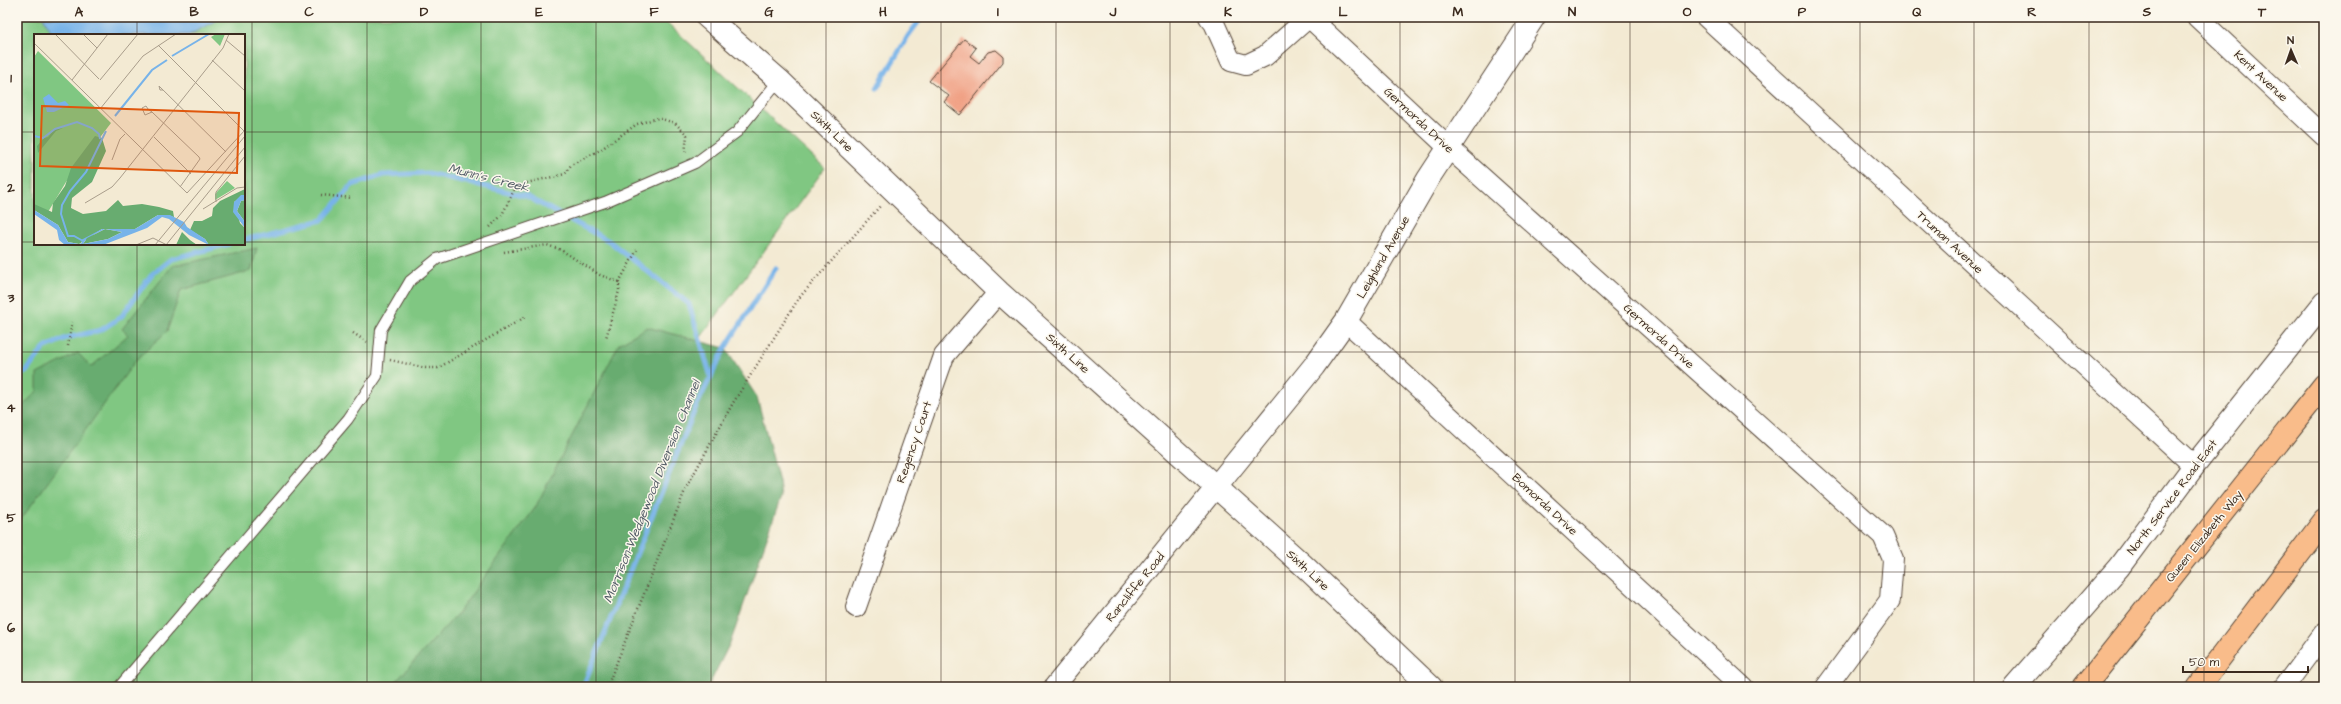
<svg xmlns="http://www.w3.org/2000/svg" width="2341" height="704" font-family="'Architects Daughter',sans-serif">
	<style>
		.green { fill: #80c782; stroke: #5e7850; fill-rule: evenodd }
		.forest { fill: #68ac70; stroke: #526b47 }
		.water { fill: #77b3e9; stroke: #596e84 }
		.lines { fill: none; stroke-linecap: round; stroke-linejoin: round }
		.stream { stroke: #77b3e9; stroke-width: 5 }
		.building { fill: #f09f82 }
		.service-casing { stroke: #574739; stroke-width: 12 }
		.minor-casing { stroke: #574739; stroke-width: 22 }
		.tertiary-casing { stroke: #574739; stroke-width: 24 }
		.motorway-casing { stroke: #574739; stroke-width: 24 }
		.path { stroke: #574739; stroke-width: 2.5; stroke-dasharray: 1 3; stroke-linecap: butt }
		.service { stroke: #fff; stroke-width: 10 }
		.minor { stroke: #fff; stroke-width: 20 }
		.tertiary { stroke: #fff; stroke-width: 22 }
		.motorway { stroke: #f9bc8a; stroke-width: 22 }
		.grid { fill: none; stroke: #3b2a1e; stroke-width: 1; stroke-opacity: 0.55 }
		.labels { text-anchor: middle; stroke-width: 3; stroke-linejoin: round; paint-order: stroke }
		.street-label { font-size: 12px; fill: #3b2a1e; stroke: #fbf7ec }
		.water-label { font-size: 13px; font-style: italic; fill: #505a65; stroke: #fbf7ec }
		.inset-river { fill: none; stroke: #77b3e9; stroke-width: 2 }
		.inset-road { fill: none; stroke: #a99d8b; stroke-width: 1 }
		.view { fill: #df570d; fill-opacity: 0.15; stroke: #df570d; stroke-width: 2 }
		.inset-edge { fill: none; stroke: #3b2a1e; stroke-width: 2 }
		.neatline { fill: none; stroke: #3b2a1e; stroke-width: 1.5 }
		.grid-label { font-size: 13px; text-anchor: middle; font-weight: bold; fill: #3b2a1e }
	</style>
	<rect width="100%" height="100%" fill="#fbf7ec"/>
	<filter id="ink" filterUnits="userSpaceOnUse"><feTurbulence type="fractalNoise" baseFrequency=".025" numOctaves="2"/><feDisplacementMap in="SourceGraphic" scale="8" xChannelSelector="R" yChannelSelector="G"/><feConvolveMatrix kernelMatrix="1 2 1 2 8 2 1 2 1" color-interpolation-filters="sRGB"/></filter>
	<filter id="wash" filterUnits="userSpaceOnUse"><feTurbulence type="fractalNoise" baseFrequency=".012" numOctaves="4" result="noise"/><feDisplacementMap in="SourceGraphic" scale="16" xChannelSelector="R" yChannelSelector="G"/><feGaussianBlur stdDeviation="0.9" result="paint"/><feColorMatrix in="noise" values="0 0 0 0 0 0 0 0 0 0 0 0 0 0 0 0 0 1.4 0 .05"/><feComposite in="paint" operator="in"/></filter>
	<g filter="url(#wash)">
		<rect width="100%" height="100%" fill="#f3ead3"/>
		<path class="green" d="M17 17H661L825 168 547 547 451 687H17ZM35 35H244V244H35Z"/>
		<g class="forest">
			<polygon points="257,248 251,271 181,290 167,331 136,360 17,525 17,412 37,391 37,374 78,353 91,367 128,335 122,329 172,266"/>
			<polygon points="647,327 725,348 757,397 779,482 781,497 731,641 708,687 391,687 458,613 535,508 619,344"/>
		</g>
		<polygon class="water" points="43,17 223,17 189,35 53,35"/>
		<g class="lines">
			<g class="stream">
				<polyline points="877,88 908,36 922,17"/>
				<polyline points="244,240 322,220 352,185 383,175 428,173 526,196 609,241 689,304 711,377"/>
				<polyline points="17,374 26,372 44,348 66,338 101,330 121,317 151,275 171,259 229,244"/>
				<polyline points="583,687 695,409 725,348 776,268"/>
			</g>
		</g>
		<g id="blocks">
			<polygon class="building" points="964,39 976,48 970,56 979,63 988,52 996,50 1003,56 1003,62 960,115 944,102 949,96 929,81"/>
		</g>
	</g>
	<g filter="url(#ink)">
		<use href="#blocks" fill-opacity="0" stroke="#574739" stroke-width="1"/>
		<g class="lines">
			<defs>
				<polyline id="service" points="119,687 348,419 377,376 381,330 410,281 437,259 605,202 695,163 737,132 779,80"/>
				<g id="minor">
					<polyline points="1209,17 1214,23 1231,61 1246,65 1265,56 1309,17"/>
					<polyline points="1309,17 1449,148 1883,536 1893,559 1890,600 1826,687"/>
					<polyline points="1706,17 2194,466"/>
					<polyline points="2197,17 2324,136"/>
					<polyline points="1346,321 1743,687"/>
					<polyline points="856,607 944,356 999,292"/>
					<polyline points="1054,687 1216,487"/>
					<polyline points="2284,687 2324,633"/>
				</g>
				<g id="tertiary">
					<polyline points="707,17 779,80 999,292 1303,565 1431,687"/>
					<polyline points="1216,487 1314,366 1346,321 1428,179 1534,17"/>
					<polyline points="2014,687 2119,567 2194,466 2324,303"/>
				</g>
				<g id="motorway">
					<polyline points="2084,687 2324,385"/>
					<polyline points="2198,687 2324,521"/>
				</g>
			</defs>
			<use href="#service" class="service-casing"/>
			<use href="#minor" class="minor-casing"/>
			<use href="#tertiary" class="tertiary-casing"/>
			<use href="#motorway" class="motorway-casing"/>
			<g class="path">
				<polyline points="321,195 352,198"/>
				<polyline points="490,227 502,215 515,188 522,184 565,174 571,165 600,150 637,124 658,118 675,123 687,135 685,154"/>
				<polyline points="504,252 547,245 561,250 600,275 619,282 619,291 606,338"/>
				<polyline points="619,282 637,250"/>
				<polyline points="353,333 367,342"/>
				<polyline points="68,346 72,322"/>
				<polyline points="390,360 426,368 438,368 527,316"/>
				<polyline points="607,687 686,488 733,403 799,298 881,205"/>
			</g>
			<use href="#service" class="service"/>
			<use href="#minor" class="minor"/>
			<use href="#tertiary" class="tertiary"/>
			<use href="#motorway" class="motorway"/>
		</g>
	</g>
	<path class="grid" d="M137 17V35M252 17V687M367 17V687M481 17V687M596 17V687M711 17V687M826 17V687M941 17V687M1056 17V687M1170 17V687M1285 17V687M1400 17V687M1515 17V687M1630 17V687M1745 17V687M1860 17V687M1974 17V687M2089 17V687M2204 17V687M17 132H35M244 132H2324M17 242H35M244 242H2324M137 244V687M17 352H2324M17 462H2324M17 572H2324"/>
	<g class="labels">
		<g class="street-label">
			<text transform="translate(2261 76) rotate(43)" y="4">Kent Avenue</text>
			<text transform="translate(1419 120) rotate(43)" y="4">Germorda Drive</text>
			<text transform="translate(832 131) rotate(44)" y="4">Sixth Line</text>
			<text transform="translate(1950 242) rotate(43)" y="4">Truman Avenue</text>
			<text transform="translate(1383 257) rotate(-60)" y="4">Leighland Avenue</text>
			<text transform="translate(1659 336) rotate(42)" y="4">Germorda Drive</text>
			<text transform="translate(1068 353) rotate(42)" y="4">Sixth Line</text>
			<text transform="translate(914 442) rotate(-71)" y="4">Regency Court</text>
			<text transform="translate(2172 497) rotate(-53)" y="4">North Service Road East</text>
			<text transform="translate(1545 504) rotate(43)" y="4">Bomorda Drive</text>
			<text transform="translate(2204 536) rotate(-51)" y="4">Queen Elizabeth Way</text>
			<text transform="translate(1308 570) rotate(43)" y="4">Sixth Line</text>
			<text transform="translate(1135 587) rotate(-51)" y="4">Rancliffe Road</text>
		</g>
		<g class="water-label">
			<text transform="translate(489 177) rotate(14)" y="5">Munn's Creek</text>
			<text transform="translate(651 491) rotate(-68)" y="5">Morrison-Wedgewood Diversion Channel</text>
		</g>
	</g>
	<g transform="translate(34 34)">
		<rect width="211" height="211" fill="#f3ead3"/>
		<path d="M182 0H191L186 12 177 3ZM4 17 77 89 32 148 14 178 0 172V23ZM193 147 201 154 181 166V160Z" fill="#80c782"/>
		<path d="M29 94 22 97 4 119 3 112 10 104 14 103 21 95ZM61 102 68 104 72 117 58 148 38 164 37 174 49 180 72 177 84 166 89 172 108 170 125 173 139 177 140 183 124 181 101 195H68L45 210 34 208 24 191 0 176V170L18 178 19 169 31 152 37 134ZM211 155V161L200 168 206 189 211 194V211H175L171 205 156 196 160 187H168L178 182 179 174 186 167ZM211 166V188L203 177 207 167ZM71 195 88 198 74 205 49 210 53 204ZM148 198 156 206 163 211H142Z" fill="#68ac70"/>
		<path d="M15 60 24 69 31 67 35 71 20 78H13L9 64ZM207 161H211V166L207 167 203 177 211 188V194L199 178 200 168ZM0 176 24 191 34 208 45 210 48 209 47 206 68 195H101L124 181H136L150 188 153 193 171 205 175 211 155 201 135 185 128 183 113 194 69 211H31L25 206 23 196 0 180ZM71 195 88 198 74 205 49 210 53 204Z" fill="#77b3e9" fill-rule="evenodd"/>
		<path class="inset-river" d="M138 22 175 0M81 82 118 36 133 26M0 102 9 104 21 95 43 88 58 94 65 100 66 105M49 207 40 202H34L27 180 28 171 36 157 52 138 72 97"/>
		<path class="inset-road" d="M21 0 65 45M49 0 63 14M192 6 211 22M0 9 153 159 211 96M124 11 210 97M178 26 211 57M38 46 74 0M66 46 104 0M129 56H126L125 52 192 118M66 75 109 22 142 0M118 78 111 81 108 74 112 72 114 75 118 78 165 123 166 125 146 153M120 103 157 140M78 126 86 105 91 100M182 168V158L211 122M51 169 78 153 86 144 189 14 195 0M169 175 203 154 211 153M102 211 119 204 133 211M121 211 211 102M132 211 211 113"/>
		<path class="view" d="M8 72 205 79 203 139 6 132Z"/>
		<rect width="211" height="211" class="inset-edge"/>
	</g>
	<rect width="2341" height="704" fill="none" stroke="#fbf7ec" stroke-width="44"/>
	<g transform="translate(2291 50) rotate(358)" stroke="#fbf7ec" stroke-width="3" paint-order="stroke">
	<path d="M0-3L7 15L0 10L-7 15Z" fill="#3b2a1e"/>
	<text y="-6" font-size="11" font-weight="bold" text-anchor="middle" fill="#3b2a1e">N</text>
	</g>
	<path d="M2183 666v6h125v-6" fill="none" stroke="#3b2a1e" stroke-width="2"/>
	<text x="2189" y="666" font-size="12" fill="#3b2a1e" stroke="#fbf7ec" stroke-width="3" paint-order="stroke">50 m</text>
	<rect x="22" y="22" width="2297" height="660" class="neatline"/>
	<g class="grid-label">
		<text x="79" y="16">A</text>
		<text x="194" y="16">B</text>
		<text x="309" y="16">C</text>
		<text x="424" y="16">D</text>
		<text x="539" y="16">E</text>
		<text x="654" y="16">F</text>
		<text x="769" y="16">G</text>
		<text x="883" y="16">H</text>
		<text x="998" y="16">I</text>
		<text x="1113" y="16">J</text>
		<text x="1228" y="16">K</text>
		<text x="1343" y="16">L</text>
		<text x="1458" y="16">M</text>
		<text x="1572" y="16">N</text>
		<text x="1687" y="16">O</text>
		<text x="1802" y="16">P</text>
		<text x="1917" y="16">Q</text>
		<text x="2032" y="16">R</text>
		<text x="2147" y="16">S</text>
		<text x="2262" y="16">T</text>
		<text x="11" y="82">1</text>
		<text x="11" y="192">2</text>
		<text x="11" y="302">3</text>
		<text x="11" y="412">4</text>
		<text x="11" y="522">5</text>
		<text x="11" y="632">6</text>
	</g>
</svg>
